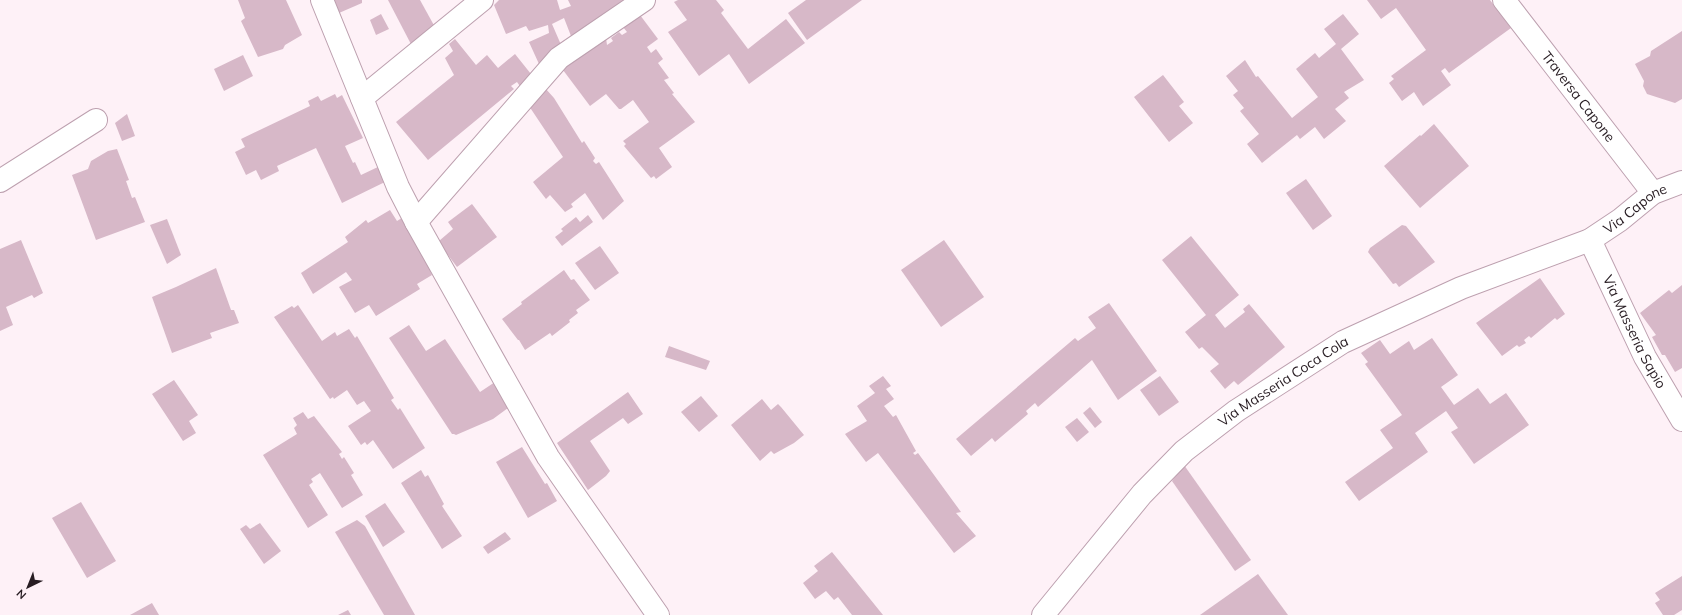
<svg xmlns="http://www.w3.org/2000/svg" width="1682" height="615" font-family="Mulish,sans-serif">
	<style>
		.building { fill: #d7b8c8 }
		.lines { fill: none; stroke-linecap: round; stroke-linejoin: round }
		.minor-casing { stroke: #bda0af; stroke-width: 24 }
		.minor { stroke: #fff; stroke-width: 22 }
		.labels { text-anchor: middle; stroke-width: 4; stroke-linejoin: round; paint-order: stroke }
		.street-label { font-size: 14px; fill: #271c22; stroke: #fef1f7 }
	</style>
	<rect width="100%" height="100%" fill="#fef1f7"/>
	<g class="building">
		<polygon points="238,0 286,0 302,35 285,45 283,49 258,57 241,21 245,18"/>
		<polygon points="334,0 362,0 362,3 339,13"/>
		<polygon points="388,0 420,0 436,29 413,48"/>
		<polygon points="499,0 557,0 560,10 571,6 568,0 626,0 595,27 592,22 571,36 564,18 552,24 562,47 539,64 529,42 549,33 548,25 529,31 526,26 506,34 494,5"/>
		<polygon points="678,0 716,0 724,10 721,13 748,49 786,19 805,43 749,84 729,54 699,76 668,32 687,20 674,2"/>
		<polygon points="806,0 862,0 807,40 788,13"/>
		<polygon points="1367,0 1490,0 1511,28 1449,73 1445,68 1441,71 1451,85 1423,106 1414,92 1402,101 1389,83 1394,79 1391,76 1426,50 1396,8 1381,19"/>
		<polygon points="381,14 389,29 376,35 370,20"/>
		<polygon points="1343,14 1359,34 1341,49 1364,80 1344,92 1349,98 1335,109 1346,121 1324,139 1315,127 1300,139 1297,135 1262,163 1247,144 1259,134 1240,111 1244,108 1233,95 1238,91 1226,76 1245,60 1256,77 1258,76 1292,118 1318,97 1296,69 1315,53 1319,58 1336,44 1324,29"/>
		<polygon points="640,15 658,39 647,47 651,53 656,49 663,59 658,63 669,78 664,80 674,93 672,94 695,122 659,148 672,167 656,179 654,176 651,178 624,146 626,144 623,141 649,122 633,100 621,109 619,109 606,94 590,106 560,66 606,38 607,45 613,41 611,38 619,32 622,35 627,32 623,27"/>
		<polygon points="1682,31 1682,99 1675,103 1647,94 1643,86 1644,81 1635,64 1650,56 1651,51"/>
		<polygon points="455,39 476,65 487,55 498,68 515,54 535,79 522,89 517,82 511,86 514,89 428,160 396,122 454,75 445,58 453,51 449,44"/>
		<polygon points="243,55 253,76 224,91 214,69"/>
		<polygon points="1163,75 1184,102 1179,106 1193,123 1169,142 1134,97"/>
		<polygon points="545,88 554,98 582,143 584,141 595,158 593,161 596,164 599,162 624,201 603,220 585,193 571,204 573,207 565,212 550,195 546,199 533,182 563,157 529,106"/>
		<polygon points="335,94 337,98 342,95 363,138 345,146 353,163 355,162 361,175 380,166 387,181 342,203 316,148 277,166 279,171 261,180 256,170 246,175 235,152 245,147 241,139 310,106 308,101 318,96 321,101"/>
		<polygon points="127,114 135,136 122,141 115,123"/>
		<polygon points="1434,124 1469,166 1420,208 1384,166 1420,135 1421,136"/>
		<polygon points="117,149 129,180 126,181 132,198 135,197 145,222 96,240 72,175 88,169 91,161 108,151"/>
		<polygon points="1306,179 1332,216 1313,230 1286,193"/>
		<polygon points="472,204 497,237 457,267 439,243 439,241 453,229 448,222"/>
		<polygon points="390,210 397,221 405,216 432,275 417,284 420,289 376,316 369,305 355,313 339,287 352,280 346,272 313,294 301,273 348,242 345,237 366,220 368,223"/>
		<polygon points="588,215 593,222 562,246 555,237 563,231 561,229 576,217 580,222"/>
		<polygon points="167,219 181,255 167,264 150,225"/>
		<polygon points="1402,225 1406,226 1435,262 1399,287 1396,283 1393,284 1368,252 1370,248"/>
		<polygon points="1191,236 1239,295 1215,315 1225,328 1245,312 1243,309 1249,304 1285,347 1238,385 1234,381 1225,389 1210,371 1219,364 1202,347 1199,349 1185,332 1206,315 1162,260"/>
		<polygon points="21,240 43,293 34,298 32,295 6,307 13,325 0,331 0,249"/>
		<polygon points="944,240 984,297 941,327 901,270"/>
		<polygon points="600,246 619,273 595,290 575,263"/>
		<polygon points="216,268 231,310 234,310 239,323 210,333 212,338 172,353 152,297 176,287"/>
		<polygon points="564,270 571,280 574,279 590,300 576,310 578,313 569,320 570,322 552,336 550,333 525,350 519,340 518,340 502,319 522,304 521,302"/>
		<polygon points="1540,278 1565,314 1557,320 1555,318 1531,338 1529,336 1524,340 1526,343 1519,347 1517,345 1502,356 1476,323"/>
		<polygon points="1682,285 1682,368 1675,372 1665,355 1662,355 1652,337 1656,335 1640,313 1669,290 1672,293"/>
		<polygon points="1109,303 1157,371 1118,400 1092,360 1038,407 1035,403 1026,411 1028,414 995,442 992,438 971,456 956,439 1075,338 1078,341 1096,328 1088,317"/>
		<polygon points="298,305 322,341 335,332 337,336 349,329 355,338 357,336 394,398 391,400 398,410 400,408 425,448 393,469 373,440 367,445 365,442 361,445 348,426 371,411 364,401 357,405 347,390 334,399 333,397 330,399 274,317 292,306 294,308"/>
		<polygon points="409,325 426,351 445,339 480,392 498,380 512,402 506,406 508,408 493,419 456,435 454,434 452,434 389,338"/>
		<polygon points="1432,338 1458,375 1441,387 1454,405 1478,388 1490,404 1506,393 1529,425 1474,464 1451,432 1458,428 1446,411 1415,433 1428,452 1359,501 1345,482 1393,448 1380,430 1402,415 1365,364 1368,362 1361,353 1380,340 1390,354 1409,341 1414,350"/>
		<polygon points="669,346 710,361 706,370 665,357"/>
		<polygon points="883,376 891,386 886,389 894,399 884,406 893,417 896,415 916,451 913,453 915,455 918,453 961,512 956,513 976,536 954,553 878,453 866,462 845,434 867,421 857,406 875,393 869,386"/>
		<polygon points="1160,376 1179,402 1159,416 1140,390"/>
		<polygon points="174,380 198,415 189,421 196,433 183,441 152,394"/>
		<polygon points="628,392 643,414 628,424 623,418 590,441 610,471 606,476 588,490 557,443"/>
		<polygon points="701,396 718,416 699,432 681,412"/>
		<polygon points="762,399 771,410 778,404 781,407 804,435 794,443 774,454 771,451 760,461 731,425"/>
		<polygon points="1090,407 1102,422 1095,428 1083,413"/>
		<polygon points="303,412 308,419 314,416 342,452 339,454 342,459 344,457 354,473 351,475 363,495 342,508 320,473 311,479 313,482 309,485 328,515 308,528 263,455 297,434 294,428 297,425 293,418"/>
		<polygon points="1077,418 1089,432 1077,442 1065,427"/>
		<polygon points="522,447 545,484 547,483 557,501 528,518 496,462"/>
		<polygon points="1184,465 1251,560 1235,571 1172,481"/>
		<polygon points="421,470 425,477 428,475 444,504 442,506 462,536 442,549 401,483"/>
		<polygon points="81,502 116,561 87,578 52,518"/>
		<polygon points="385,503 405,532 383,547 365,516"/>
		<polygon points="357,520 365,526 415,615 384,615 335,532"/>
		<polygon points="260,523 281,551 264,564 240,529 246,525 250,529"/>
		<polygon points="505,532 511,539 488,554 483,547"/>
		<polygon points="832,552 883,615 852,615 838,597 834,600 826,591 815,599 803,583 818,571 814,566"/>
		<polygon points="1258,574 1288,615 1200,615"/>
		<polygon points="1682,576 1682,610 1674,615 1663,615 1655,603 1660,600 1655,593"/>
		<polygon points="152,603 159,615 130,615"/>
		<polygon points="348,610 351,615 338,615"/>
	</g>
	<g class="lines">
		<defs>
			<g id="minor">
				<polyline points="322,0 398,187 416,222 548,457 658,615"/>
				<path id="s1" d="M1504 0 1653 193"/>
				<polyline points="362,98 482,0"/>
				<polyline points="0,181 96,120"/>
				<polyline points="416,222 559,58 644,0"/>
				<path id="s2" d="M1590 240 1645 357 1682 420"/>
				<path id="s3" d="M1043 615 1142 494 1184 451 1236 411 1343 342 1461 288 1590 240 1620 220 1653 193 1682 182"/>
			</g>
		</defs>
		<use href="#minor" class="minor-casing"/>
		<use href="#minor" class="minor"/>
	</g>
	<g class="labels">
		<g class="street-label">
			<text dy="5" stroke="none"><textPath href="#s1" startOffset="122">Traversa Capone</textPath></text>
			<text dy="5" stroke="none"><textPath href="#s3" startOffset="732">Via Capone</textPath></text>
			<text dy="5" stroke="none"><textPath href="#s2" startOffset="102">Via Masseria Sapio</textPath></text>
			<text dy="5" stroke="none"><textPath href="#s3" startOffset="338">Via Masseria Coca Cola</textPath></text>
		</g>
	</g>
	<g transform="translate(28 587) rotate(223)" stroke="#fef1f7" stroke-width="3" paint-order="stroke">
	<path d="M0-3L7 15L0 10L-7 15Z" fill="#271c22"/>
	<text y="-6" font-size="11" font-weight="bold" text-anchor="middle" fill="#271c22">N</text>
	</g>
</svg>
